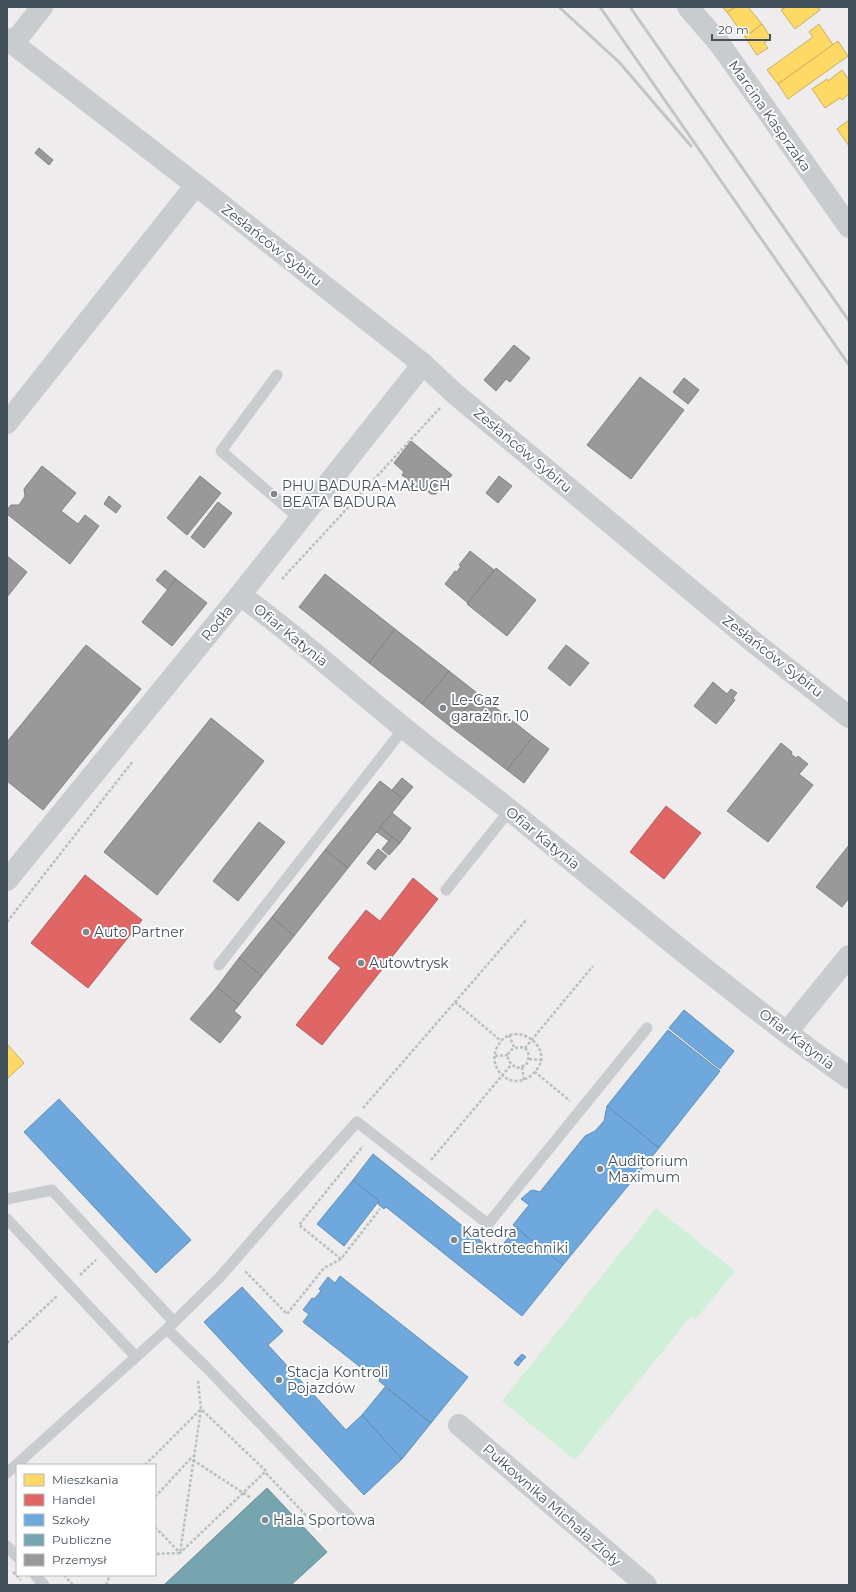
<svg xmlns="http://www.w3.org/2000/svg" width="856" height="1592" font-family="Montserrat,sans-serif">
	<style>
		.green { fill: #cfefd8 }
		.homes { fill: #ffd966; stroke: #c7b062 }
		.shops { fill: #e06666; stroke: #b16062 }
		.schools { fill: #6fa8dc; stroke: #628eb5 }
		.public { fill: #76a5af; stroke: #678c96 }
		.industry { fill: #999; stroke: #7f8386 }
		.lines { fill: none; stroke-linecap: round; stroke-linejoin: round }
		.path { stroke: #b5c2bd; stroke-width: 2.5; stroke-dasharray: 3 2; stroke-linecap: butt }
		.lane { stroke: #c8ccce; stroke-width: 11 }
		.street { stroke: #c8ccce; stroke-width: 22 }
		.rail { stroke: #c2c5c7; stroke-width: 3 }
		.poi-dot { fill: #7f878d; stroke: #fff; stroke-width: 1.5 }
		.labels { text-anchor: middle; stroke-width: 4; stroke-linejoin: round; paint-order: stroke }
		.street-label { font-size: 14px; fill: #43515a; stroke: #fff }
		.poi-label { font-size: 14px; fill: #43515a; stroke: #fff; text-anchor: start }
	</style>
	<rect width="100%" height="100%" fill="#eeeced"/>
	<polygon class="green" points="656,1208 735,1271 696,1319 691,1316 575,1460 502,1401"/>
	<g class="homes">
		<polygon points="722,7 736,7 727,12"/>
		<polygon points="736,7 748,7 762,24 745,37 727,12"/>
		<polygon points="786,7 818,7 820,10 795,29 781,10"/>
		<polygon points="762,24 771,38 764,43 768,48 757,55 745,37"/>
		<polygon points="819,24 833,45 778,84 767,70 813,37 809,32"/>
		<polygon points="838,41 848,56 788,99 778,84"/>
		<polygon points="842,70 849,80 849,94 842,100 840,98 825,108 812,89 827,79 828,81"/>
		<polygon points="849,120 849,146 837,129"/>
		<polygon points="7,1044 24,1063 7,1079"/>
	</g>
	<g class="shops">
		<polygon points="666,806 701,833 664,879 630,852"/>
		<polygon points="85,875 142,920 88,988 31,943"/>
		<polygon points="413,878 438,899 322,1045 296,1025 341,968 328,958 366,910 380,921"/>
	</g>
	<g class="schools">
		<polygon points="684,1010 734,1051 720,1069 669,1028"/>
		<polygon points="668,1030 720,1071 659,1148 607,1106"/>
		<polygon points="59,1099 191,1240 156,1273 24,1132"/>
		<polygon points="607,1106 659,1148 563,1265 513,1225 529,1205 521,1199 530,1191 533,1190 540,1192 585,1136 595,1131 604,1121"/>
		<polygon points="373,1154 496,1253 516,1228 563,1265 522,1316 386,1207 384,1209 378,1204 379,1201 353,1180"/>
		<polygon points="353,1180 379,1201 344,1246 317,1224"/>
		<polygon points="340,1276 468,1377 431,1423 379,1381 380,1379 375,1375 373,1377 303,1322 309,1314 303,1310 312,1298 314,1299 321,1291 319,1289 328,1277 335,1283"/>
		<polygon points="242,1287 283,1331 268,1345 346,1430 362,1415 402,1459 364,1495 204,1322"/>
		<polygon points="522,1354 526,1357 522,1361 518,1358"/>
		<polygon points="518,1358 522,1361 518,1366 514,1363"/>
		<polygon points="385,1387 431,1423 402,1459 362,1415"/>
	</g>
	<polygon class="public" points="267,1488 327,1552 291,1585 164,1585"/>
	<g class="industry">
		<polygon points="39,148 53,160 49,165 35,153"/>
		<polygon points="514,345 530,358 510,382 506,379 496,391 484,380"/>
		<polygon points="640,377 684,410 631,479 587,445"/>
		<polygon points="684,378 699,390 688,404 673,392"/>
		<polygon points="411,441 452,475 436,494 431,494 421,486 419,489 402,475 404,472 394,463"/>
		<polygon points="42,466 76,493 61,511 78,524 85,515 99,526 70,564 7,514 7,510 11,505 19,505 25,496 24,489"/>
		<polygon points="200,476 221,493 187,535 167,518"/>
		<polygon points="499,476 512,486 498,503 486,493"/>
		<polygon points="109,496 121,506 116,513 104,504"/>
		<polygon points="218,502 232,513 204,548 191,537"/>
		<polygon points="470,551 494,570 468,603 445,584 455,571 457,572 461,566 459,565"/>
		<polygon points="7,556 27,572 7,597"/>
		<polygon points="496,568 536,600 507,636 467,604"/>
		<polygon points="165,570 176,579 168,590 156,580"/>
		<polygon points="325,574 395,629 369,663 299,607"/>
		<polygon points="176,579 207,603 172,646 142,622"/>
		<polygon points="395,629 449,671 422,704 369,663"/>
		<polygon points="86,645 141,689 43,810 7,781 7,742"/>
		<polygon points="566,645 589,663 570,686 548,668"/>
		<polygon points="449,671 477,693 451,727 422,704"/>
		<polygon points="713,682 727,694 731,689 737,693 733,698 735,700 716,724 694,706"/>
		<polygon points="477,693 533,737 507,770 451,727"/>
		<polygon points="211,718 264,761 157,895 104,852"/>
		<polygon points="533,737 549,749 524,783 507,770"/>
		<polygon points="781,743 792,752 791,754 796,758 798,756 808,764 799,774 813,785 768,842 727,811"/>
		<polygon points="402,778 413,787 403,799 392,790"/>
		<polygon points="380,781 403,799 348,868 325,850"/>
		<polygon points="392,813 411,828 400,843 380,827"/>
		<polygon points="259,822 285,842 238,901 213,881"/>
		<polygon points="380,827 392,837 389,841 377,832"/>
		<polygon points="392,837 400,843 389,855 382,849"/>
		<polygon points="849,845 849,898 842,907 816,887"/>
		<polygon points="378,849 387,856 375,870 367,863"/>
		<polygon points="325,850 348,868 294,936 272,917"/>
		<polygon points="272,917 294,936 262,976 239,958"/>
		<polygon points="239,958 262,976 239,1005 217,987"/>
		<polygon points="217,987 239,1005 234,1011 241,1017 220,1043 190,1019"/>
	</g>
	<g class="lines">
		<g class="path">
			<polyline points="282,579 440,408"/>
			<polyline points="7,922 133,761"/>
			<polyline points="455,1002 501,1041"/>
			<polyline points="509,1035 514,1047"/>
			<path d="M525 1048C530 1053 529 1059 526 1065L517 1068C500 1059 509 1044 525 1048L593 966"/>
			<polyline points="495,1056 508,1055"/>
			<polyline points="529,1059 541,1060"/>
			<polyline points="522,1067 524,1080"/>
			<path d="M535 1072C511 1097 480 1064 502 1040 517 1025 545 1041 541 1062 540 1065 537 1069 535 1072L570 1101"/>
			<polyline points="363,1108 527,919"/>
			<polyline points="431,1160 511,1065"/>
			<polyline points="341,1259 299,1225 363,1146"/>
			<polyline points="246,1273 246,1272 287,1314 324,1268 341,1259 380,1209"/>
			<polyline points="80,1275 96,1260"/>
			<polyline points="7,1343 58,1295"/>
			<polyline points="198,1381 201,1409 266,1471"/>
			<polyline points="193,1460 251,1498"/>
			<polyline points="145,1465 201,1409 180,1553 155,1554"/>
			<polyline points="155,1497 193,1456"/>
			<polyline points="155,1527 180,1553 265,1472 315,1525"/>
			<polyline points="13,1572 21,1580"/>
			<polyline points="64,1575 73,1585"/>
			<polyline points="106,1585 110,1575"/>
		</g>
		<g class="lane">
			<polyline points="277,375 221,451 300,519"/>
			<polyline points="446,890 510,810"/>
			<polyline points="219,965 404,728"/>
			<polyline points="7,1199 52,1190 174,1322"/>
			<polyline points="7,1219 136,1357"/>
			<polyline points="167,1329 207,1368 354,1521"/>
			<polyline points="7,1473 167,1329 220,1277 280,1208 357,1122 488,1224 647,1028"/>
			<polyline points="7,1546 17,1557"/>
			<polyline points="35,1575 44,1585"/>
		</g>
		<g class="street">
			<polyline points="688,7 719,43 849,227"/>
			<polyline points="7,39 196,185 423,364 454,393 751,640 849,717"/>
			<polyline points="13,44 42,7"/>
			<polyline points="7,423 196,185"/>
			<path d="M240 595C297 636 349 684 404 728 439 757 476 783 512 812 623 902 732 995 849 1078"/>
			<polyline points="7,880 240,595 423,364"/>
			<polyline points="787,1032 849,956"/>
			<polyline points="459,1425 646,1585"/>
		</g>
		<g class="rail">
			<polyline points="559,7 619,62 691,146"/>
			<polyline points="600,7 849,365"/>
			<polyline points="630,7 849,321"/>
		</g>
	</g>
	<g class="poi-dot">
		<circle cx="274" cy="494" r="4"/>
		<circle cx="443" cy="708" r="4"/>
		<circle cx="86" cy="932" r="4"/>
		<circle cx="361" cy="963" r="4"/>
		<circle cx="600" cy="1169" r="4"/>
		<circle cx="454" cy="1240" r="4"/>
		<circle cx="279" cy="1380" r="4"/>
		<circle cx="265" cy="1520" r="4"/>
	</g>
	<g class="labels">
		<g class="street-label">
			<text transform="translate(770 116) rotate(55)" y="5">Marcina Kasprzaka</text>
			<text transform="translate(272 245) rotate(38)" y="5">Zesłańców Sybiru</text>
			<text transform="translate(523 450) rotate(40)" y="5">Zesłańców Sybiru</text>
			<text transform="translate(217 623) rotate(-51)" y="5">Rodła</text>
			<text transform="translate(291 635) rotate(39)" y="5">Ofiar Katynia</text>
			<text transform="translate(773 656) rotate(38)" y="5">Zesłańców Sybiru</text>
			<text transform="translate(543 838) rotate(39)" y="5">Ofiar Katynia</text>
			<text transform="translate(797 1039) rotate(37)" y="5">Ofiar Katynia</text>
			<text transform="translate(552 1505) rotate(41)" y="5">Pułkownika Michała Zioły</text>
		</g>
		<g class="poi-label">
			<text x="282" y="491">PHU BADURA-MAŁUCH<tspan x="282" dy="16">BEATA BADURA</tspan></text>
			<text x="451" y="705">Le-Gaz<tspan x="451" dy="16">garaż nr. 10</tspan></text>
			<text x="94" y="937">Auto Partner</text>
			<text x="369" y="968">Autowtrysk</text>
			<text x="608" y="1166">Auditorium<tspan x="608" dy="16">Maximum</tspan></text>
			<text x="462" y="1237">Katedra<tspan x="462" dy="16">Elektrotechniki</tspan></text>
			<text x="287" y="1377">Stacja Kontroli<tspan x="287" dy="16">Pojazdów</tspan></text>
			<text x="273" y="1525">Hala Sportowa</text>
		</g>
	</g>
	<rect width="856" height="1592" fill="none" stroke="#43515a" stroke-width="16"/>
	<rect x="16" y="1464" width="140" height="112" fill="#ffffff" stroke="#b4b9bd"/>
	<rect x="24" y="1474" width="20" height="12" fill="#ffd966" stroke="#b4b9bd"/>
	<text x="52" y="1484" font-size="12" fill="#43515a">Mieszkania</text>
	<rect x="24" y="1494" width="20" height="12" fill="#e06666" stroke="#b4b9bd"/>
	<text x="52" y="1504" font-size="12" fill="#43515a">Handel</text>
	<rect x="24" y="1514" width="20" height="12" fill="#6fa8dc" stroke="#b4b9bd"/>
	<text x="52" y="1524" font-size="12" fill="#43515a">Szkoły</text>
	<rect x="24" y="1534" width="20" height="12" fill="#76a5af" stroke="#b4b9bd"/>
	<text x="52" y="1544" font-size="12" fill="#43515a">Publiczne</text>
	<rect x="24" y="1554" width="20" height="12" fill="#999999" stroke="#b4b9bd"/>
	<text x="52" y="1564" font-size="12" fill="#43515a">Przemysł</text>
	<path d="M712 34v6h58v-6" fill="none" stroke="#43515a" stroke-width="2"/>
	<text x="718" y="34" font-size="12" fill="#43515a" stroke="#ffffff" stroke-width="3" paint-order="stroke">20 m</text>
</svg>
